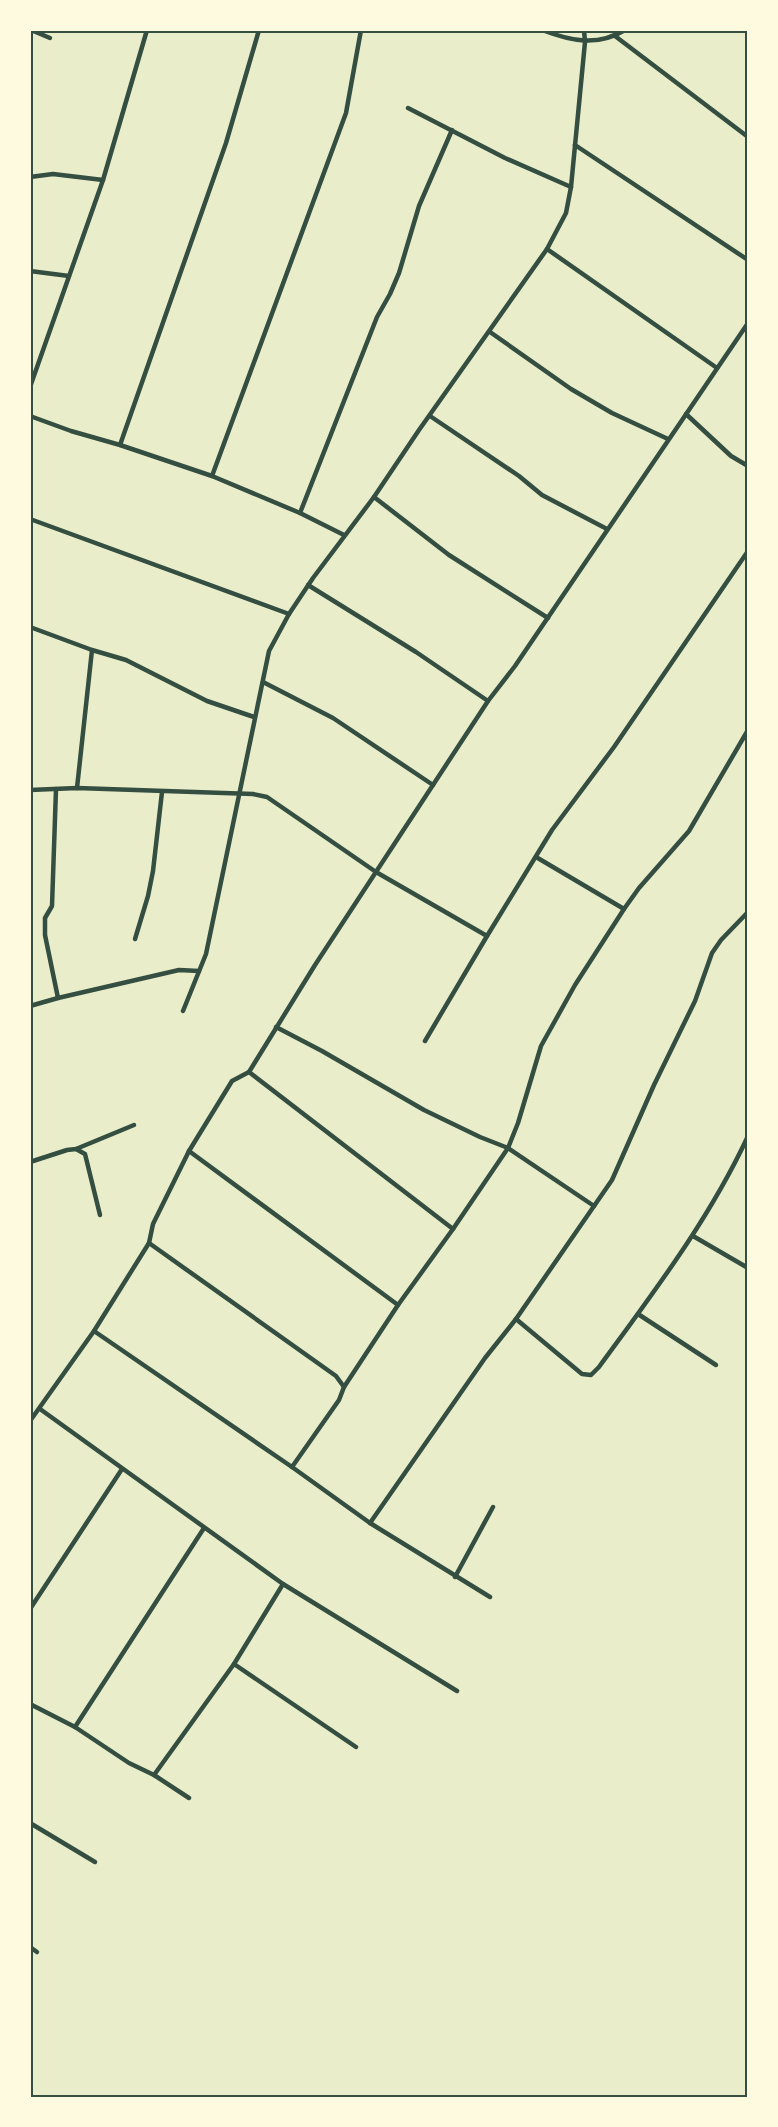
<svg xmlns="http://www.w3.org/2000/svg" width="778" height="2127" font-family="'Source Sans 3',sans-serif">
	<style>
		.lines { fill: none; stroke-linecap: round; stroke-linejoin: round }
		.minor { stroke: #344e41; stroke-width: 4.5 }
		.neatline { fill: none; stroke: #344e41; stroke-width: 2 }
	</style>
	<rect width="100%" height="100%" fill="#e9edc9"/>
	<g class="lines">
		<g class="minor">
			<polyline points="31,30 50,38"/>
			<path d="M542 30C571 41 597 47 625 30"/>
			<polyline points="615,36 748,137"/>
			<polyline points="408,108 505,158 571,187"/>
			<polyline points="575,145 748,260"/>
			<polyline points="30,177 53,174 103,180"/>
			<polyline points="547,249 717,368"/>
			<polyline points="30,271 69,276"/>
			<polyline points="490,332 571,389 612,413 668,439"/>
			<polyline points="30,387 103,180 147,30"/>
			<polyline points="686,414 731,456 748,466"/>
			<polyline points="30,416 71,431 120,445 212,476 300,513 344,535"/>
			<polyline points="430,416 519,476 542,495 607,529"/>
			<polyline points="120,445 226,143 259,30"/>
			<polyline points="212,476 346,113 361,30"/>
			<polyline points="374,497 449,555 548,618"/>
			<polyline points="300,513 377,317 390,294 399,273 419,206 452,130"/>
			<polyline points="30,519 289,614"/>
			<polyline points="308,585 416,652 488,701"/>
			<polyline points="30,627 92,650 126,660 207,701 254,717"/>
			<polyline points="263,682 333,718 433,785"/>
			<polyline points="77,788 92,650"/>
			<polyline points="56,789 52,906 45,918 45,935 58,998"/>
			<polyline points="30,790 77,788 253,794 267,797 376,872 487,936"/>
			<polyline points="536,857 624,909 639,888 689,831 748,730"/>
			<polyline points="135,939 148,896 153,871 162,792"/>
			<polyline points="30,1006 58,998 179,970 199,971"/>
			<polyline points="183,1011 206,954 269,651 289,614 313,578 374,497 419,430 547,249 566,213 571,187 585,42 584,30"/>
			<polyline points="276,1027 322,1051 424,1110 480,1137 508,1148 594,1206"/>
			<polyline points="425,1041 487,936 552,830 614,747 748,551"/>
			<polyline points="249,1072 453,1229"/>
			<polyline points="76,1149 85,1154 100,1215"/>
			<polyline points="189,1151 398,1305"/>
			<polyline points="30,1162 67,1150 76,1149 134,1125"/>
			<polyline points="693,1236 748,1268"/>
			<polyline points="149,1243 336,1376 344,1387 339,1400 292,1467"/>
			<polyline points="638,1314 716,1365"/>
			<path d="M516 1319 582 1374 591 1375 599 1367C653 1293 709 1220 748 1136"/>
			<polyline points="94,1331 292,1467 370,1523 490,1597"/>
			<polyline points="344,1387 398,1305 453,1229 508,1148 518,1123 541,1046 575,985 624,909"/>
			<polyline points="40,1409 283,1584 457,1691"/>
			<polyline points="30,1421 94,1331 149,1243 153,1224 189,1151 232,1081 249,1072 315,965 488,701 515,666 748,323"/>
			<polyline points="370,1523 485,1358 516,1319 612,1180 654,1085 695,1001 712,953 721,940 748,912"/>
			<polyline points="455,1577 493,1507"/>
			<polyline points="30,1609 122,1469"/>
			<polyline points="234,1664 356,1747"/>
			<polyline points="30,1704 75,1727 129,1763 154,1775 189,1798"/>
			<polyline points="75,1727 204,1528"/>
			<polyline points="154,1775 234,1664 283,1584"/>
			<polyline points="30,1823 95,1862"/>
			<polyline points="30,1947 37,1952"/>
		</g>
	</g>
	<rect width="778" height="2127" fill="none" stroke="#fefae0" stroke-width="63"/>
	<rect x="32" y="32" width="714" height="2064" class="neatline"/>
</svg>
